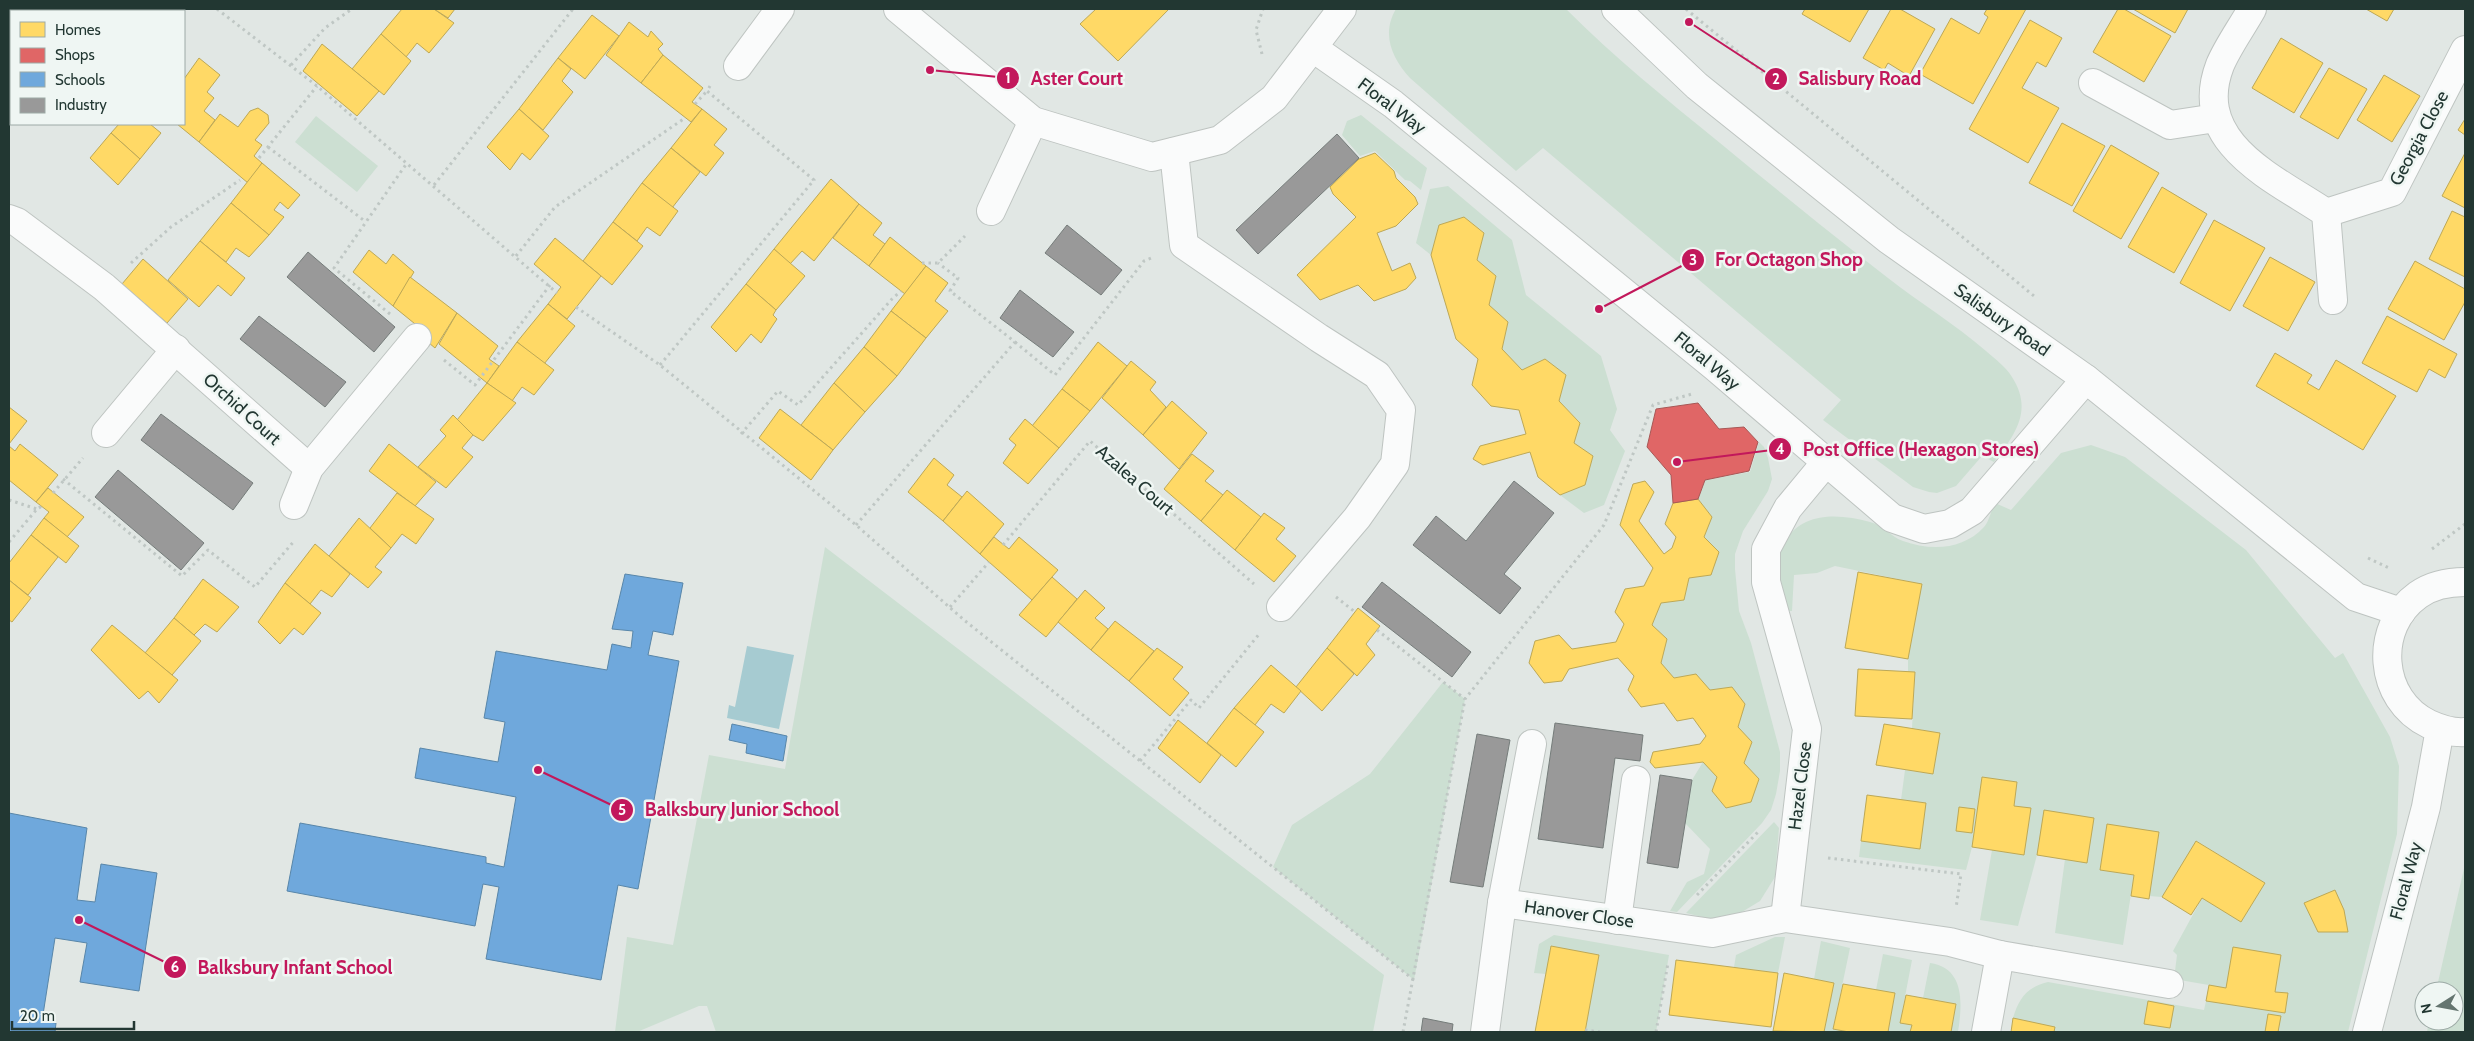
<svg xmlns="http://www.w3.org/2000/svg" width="2474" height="1041" font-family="Cabin,sans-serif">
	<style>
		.green { fill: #ccdfd2 }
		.water { fill: #a6cbd1 }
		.homes { fill: #ffd966; stroke: #bda856 }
		.shops { fill: #e06666; stroke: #a75856 }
		.schools { fill: #6fa8dc; stroke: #5886a9 }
		.industry { fill: #999; stroke: #757c7a }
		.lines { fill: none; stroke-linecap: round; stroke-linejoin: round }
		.minor-casing { stroke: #bec4c1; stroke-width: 30 }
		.path { stroke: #bfc7c4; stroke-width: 3; stroke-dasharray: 2.5 4; stroke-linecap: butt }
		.minor { stroke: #fafbfb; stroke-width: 28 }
		.labels { text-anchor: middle; stroke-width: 5; stroke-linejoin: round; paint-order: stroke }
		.street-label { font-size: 18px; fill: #223732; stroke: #eff6f3 }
		.leader { fill: none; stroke: #c2185b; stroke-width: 2 }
		.callout-dot { fill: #c2185b; stroke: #eff6f3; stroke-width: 2 }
		.mark-label { font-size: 15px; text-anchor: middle; font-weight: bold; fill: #fff }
		.callout-label { font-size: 19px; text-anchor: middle; font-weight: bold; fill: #c2185b; stroke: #eff6f3; stroke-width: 5; stroke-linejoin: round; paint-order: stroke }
	</style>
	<rect width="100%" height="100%" fill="#e1e7e4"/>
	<g class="green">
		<path d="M1396 9H1566C1614 57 1667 100 1720 143 1776 189 1831 234 1888 278 1920 303 1955 324 1986 351 1995 359 2006 367 2012 377 2034 411 2014 436 1994 462L1982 456 1956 486 1937 493 1929 492 1913 487 1823 420 1841 400 1543 148 1516 171 1410 78C1392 58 1381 34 1396 9Z"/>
		<polygon points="1361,115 1427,168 1421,190 1410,181 1405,180 1375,151 1360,156 1342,135 1347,121"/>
		<polygon points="316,116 378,166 357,192 295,142"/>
		<polygon points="1448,186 1512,240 1526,295 1601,356 1617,409 1610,430 1625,451 1604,505 1584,513 1560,495 1585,485 1593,456 1574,443 1580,422 1559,401 1566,375 1545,359 1522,370 1502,349 1508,322 1489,305 1496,277 1477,260 1484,232 1464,217 1439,225 1431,255 1416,243 1430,189"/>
		<polygon points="1759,442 1764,447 1768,458 1772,479 1768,491 1743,531 1735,554 1735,569 1739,611 1751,643 1780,752 1780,771 1776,794 1771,810 1762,823 1677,912 1670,911 1687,882 1704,874 1710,849 1685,823 1692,780 1703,762 1717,777 1712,791 1726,808 1751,802 1759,779 1744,763 1752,742 1738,727 1745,704 1732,687 1710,690 1696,674 1674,678 1661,663 1667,639 1652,625 1661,603 1684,600 1689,578 1711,575 1719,552 1704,537 1712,517 1698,499 1705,480 1750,472"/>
		<path d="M2091 445 2125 457 2246 550 2335 658 2343 653 2390 737 2399 766 2397 834 2348 1032H2054L2055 1028 2013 1018C2019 998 2027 987 2048 982L2204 1010 2206 1001 2285 1013 2288 994 2275 992 2281 955 2226 988 2174 979 2177 955 2173 951 2202 898 2241 922 2265 883 2197 841 2162 897 2149 896 2159 833 2107 824 2100 870 2134 875 2123 945 2055 933 2065 859 2037 855 2018 926 1980 920 1992 850 2024 855 2031 809 2014 806 2017 782 1982 777 1972 847 1966 870 1859 857 1861 841 1919 849 1925 803 1901 800 1905 770 1933 774 1940 733 1912 728 1915 673 1908 672V659L1922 584 1835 566 1817 573 1794 575 1792 611H1781C1779 596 1775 580 1775 565 1775 557 1780 548 1785 541 1804 511 1840 514 1870 522 1883 525 1891 537 1903 541 1931 551 1963 550 1984 527 1989 522 1991 510 1995 503L2011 510 2061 453Z"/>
		<polygon points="825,547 1384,975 1373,1032 716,1032 707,1006 699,1006 637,1032 615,1032 627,937 673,945 709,755 785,769"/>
		<polygon points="1443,682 1465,699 1414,980 1273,867 1292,825 1370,774"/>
		<polygon points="1774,822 1779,828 1775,877 1760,901 1732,918 1719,921 1686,913"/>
		<polygon points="2465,864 2465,1032 2427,1032 2429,1021 2454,1021 2454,991 2436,991"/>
		<polygon points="1554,935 1669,955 1656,1032 1585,1032 1599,955 1551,946 1546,974 1534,973 1539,944"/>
		<polygon points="1775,937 1785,937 1778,973 1734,967 1736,955"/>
		<polygon points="1821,941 1850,948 1833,1029 1849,1032 1824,1032 1834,983 1814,979"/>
		<polygon points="1883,954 1912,960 1900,1023 1912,1025 1910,1032 1888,1032 1895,994 1876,990"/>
		<path d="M1930 963C1966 968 1962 1006 1958 1032H1951L1956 1004 1923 998Z"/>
	</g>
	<polygon class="water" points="747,646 794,655 779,729 727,718 729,705 735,707"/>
	<g class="homes">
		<polygon points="12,9 56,9 54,11 11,11 11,43 9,46 9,13"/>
		<polygon points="56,9 99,9 97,11 54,11"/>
		<polygon points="402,9 434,9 454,23 429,53 417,43 406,57 381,34"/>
		<polygon points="434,9 455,9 448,18"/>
		<polygon points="1096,9 1169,9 1118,61 1080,24"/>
		<polygon points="1805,9 1869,9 1850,42 1802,14"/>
		<polygon points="1891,9 1900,9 1935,29 1909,76 1888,63 1884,70 1863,58"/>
		<polygon points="1987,9 2026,9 1973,104 1920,74 1951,18 1979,34 1988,17 1984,14"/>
		<polygon points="2118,9 2124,9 2171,36 2144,82 2093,52"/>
		<polygon points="2133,9 2188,9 2175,33"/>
		<polygon points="2366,9 2394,9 2387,21"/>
		<polygon points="592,15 619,36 585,79 558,58"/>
		<polygon points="2030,20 2062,38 2046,67 2037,62 2022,88 2059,108 2028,163 1969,129"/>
		<polygon points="629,22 648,37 651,31 663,44 658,49 663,55 641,83 606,55"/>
		<polygon points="381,34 411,61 384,95 352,69"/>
		<polygon points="2281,38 2323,63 2294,113 2252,88"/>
		<polygon points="322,44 379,91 357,116 303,71"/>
		<polygon points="9,51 11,53 11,68 9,71"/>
		<polygon points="663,55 703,88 692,102 702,109 691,122 641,83"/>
		<polygon points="199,58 220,75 207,92 214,98 204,111 215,120 199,142 177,124 184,124 184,79"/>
		<polygon points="558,58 571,69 562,81 573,92 543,130 519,109"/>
		<polygon points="2329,68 2367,89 2338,139 2300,117"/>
		<polygon points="2384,75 2420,96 2392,142 2357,120"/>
		<polygon points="258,108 268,115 269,123 255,140 262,145 254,156 262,163 248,183 199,142 220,114 238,127 250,111"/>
		<polygon points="519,109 549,136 530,160 522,153 510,170 487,147"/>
		<polygon points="702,109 727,129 714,145 724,153 706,176 671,148"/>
		<polygon points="2465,119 2465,135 2458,130"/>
		<polygon points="2062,123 2105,146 2072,206 2029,183"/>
		<polygon points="119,124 150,124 161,133 140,159 111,133"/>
		<polygon points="111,133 140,159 118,185 90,158"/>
		<polygon points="2111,145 2159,173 2121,239 2073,211"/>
		<polygon points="671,148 700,172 672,208 642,183"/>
		<polygon points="1375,153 1394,171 1396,178 1415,197 1418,204 1396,226 1377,233 1392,271 1410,263 1416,278 1406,289 1374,301 1358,285 1320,300 1297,275 1356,217 1333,194 1330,187 1359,159"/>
		<polygon points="2465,153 2465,208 2442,196"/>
		<polygon points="262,163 300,195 288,209 280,202 274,210 284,217 269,235 231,203"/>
		<polygon points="831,179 859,204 814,261 802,251 790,264 774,249"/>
		<polygon points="642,183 678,211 660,236 647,227 637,241 613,222"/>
		<polygon points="2162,187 2207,214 2174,273 2128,247"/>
		<polygon points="231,203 269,235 249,257 236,248 226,262 200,241"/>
		<polygon points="859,204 882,223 873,235 885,244 869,266 833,238"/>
		<polygon points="2452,211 2465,217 2465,277 2429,259"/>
		<polygon points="1464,217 1484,233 1477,260 1496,276 1489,305 1508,322 1502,349 1522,370 1545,359 1566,375 1559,401 1580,423 1574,443 1593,456 1585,485 1560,495 1538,477 1530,452 1483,465 1473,459 1480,446 1526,434 1519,410 1491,406 1472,385 1478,359 1456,339 1431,255 1439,225"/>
		<polygon points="2214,220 2265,248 2230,311 2180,283"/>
		<polygon points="613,222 643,246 612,285 583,261"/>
		<polygon points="890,237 926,266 905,294 869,266"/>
		<polygon points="555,238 601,276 567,319 548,304 561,287 534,264"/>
		<polygon points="200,241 245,278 231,296 218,285 199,307 168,280"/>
		<polygon points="774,249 805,276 776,310 746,284"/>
		<polygon points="369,250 386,264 393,254 414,272 393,306 353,272"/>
		<polygon points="2270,257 2315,282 2288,331 2243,306"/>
		<polygon points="143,259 188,299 167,323 122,284"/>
		<polygon points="2415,261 2465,289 2465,302 2444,340 2388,309"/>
		<polygon points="926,266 948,283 935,301 948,311 926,338 891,311"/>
		<polygon points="410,277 457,313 435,348 417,333 420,328 393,306"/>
		<polygon points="746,284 776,310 773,315 777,319 761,343 751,334 736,352 711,327"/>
		<polygon points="548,304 575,326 544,364 517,342"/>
		<polygon points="891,311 926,338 897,376 864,347"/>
		<polygon points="457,313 498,346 489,359 499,366 487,383 439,344"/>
		<polygon points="2387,316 2457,354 2445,378 2429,369 2417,392 2362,363"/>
		<polygon points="517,342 554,370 534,395 522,387 512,401 487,383"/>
		<polygon points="1098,342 1127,366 1090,411 1062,389"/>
		<polygon points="864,347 897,376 865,412 834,383"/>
		<polygon points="2275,353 2312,375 2307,383 2319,390 2336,360 2396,396 2363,450 2256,386"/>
		<polygon points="1131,361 1156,382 1150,390 1166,407 1143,435 1102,398"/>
		<polygon points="487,383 516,403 483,441 473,435 457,420"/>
		<polygon points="834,383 865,412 833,450 801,425"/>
		<polygon points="1062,389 1090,411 1059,448 1032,426"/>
		<polygon points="1172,401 1207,433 1179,469 1143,435"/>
		<polygon points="9,407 27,421 9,444"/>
		<polygon points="780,409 833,450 811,480 759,438"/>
		<polygon points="453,415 473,435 462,448 473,457 446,488 418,467 446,436 440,430"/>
		<polygon points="1025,419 1059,448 1028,484 1003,463 1016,445 1009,439"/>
		<polygon points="20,444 58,475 36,502 9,480 9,446 15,451"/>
		<polygon points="389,444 436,482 415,506 369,471"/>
		<polygon points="1192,454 1214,471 1205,481 1223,495 1201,521 1164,489"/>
		<polygon points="934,458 954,475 947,485 962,497 943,521 908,492"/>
		<polygon points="1645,481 1654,492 1639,521 1664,554 1672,548 1676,537 1665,524 1673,503 1698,499 1712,517 1704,537 1719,552 1711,575 1689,578 1684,600 1661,603 1652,625 1667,639 1661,663 1674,678 1696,674 1710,690 1732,687 1745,704 1738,727 1752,742 1744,763 1759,779 1751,802 1726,808 1712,791 1717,777 1703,762 1655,768 1650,762 1653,752 1700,744 1706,736 1693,718 1677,721 1664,703 1641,707 1628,690 1634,676 1618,658 1569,669 1562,681 1544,683 1529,663 1535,641 1559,635 1572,649 1616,642 1624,624 1615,612 1625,589 1644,586 1653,568 1620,525 1633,484"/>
		<polygon points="48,488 84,517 67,537 44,518 49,512 36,502"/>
		<polygon points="1227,490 1261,517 1235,550 1201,521"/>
		<polygon points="967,491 1004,524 980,554 943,521"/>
		<polygon points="397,493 434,519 416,544 402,534 391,548 370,528"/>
		<polygon points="1264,513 1285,528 1276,539 1296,556 1274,582 1235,550"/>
		<polygon points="44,518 79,546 66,563 31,535"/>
		<polygon points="359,518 391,548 375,567 382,572 368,588 329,556"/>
		<polygon points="31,535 58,557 28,595 9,580 9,563"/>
		<polygon points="994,537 1009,549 1019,537 1058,570 1032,600 980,554"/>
		<polygon points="315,544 350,574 332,597 321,590 310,604 285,583"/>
		<polygon points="1858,572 1922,584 1908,659 1845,648"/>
		<polygon points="1052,577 1077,599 1046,637 1019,615"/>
		<polygon points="203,579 239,607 217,632 205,624 194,635 174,618"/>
		<polygon points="9,580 31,598 12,622 9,620"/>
		<polygon points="285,583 321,613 303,635 294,628 280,644 258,622"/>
		<polygon points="1085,590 1105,608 1095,618 1108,629 1091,650 1058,622"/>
		<polygon points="1358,608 1380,626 1366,644 1375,655 1357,676 1327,648"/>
		<polygon points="174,618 201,641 172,675 145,653"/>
		<polygon points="1115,621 1154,651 1129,681 1091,650"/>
		<polygon points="112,625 178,680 159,703 148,691 139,699 91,650"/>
		<polygon points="1157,648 1183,667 1173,679 1189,693 1170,716 1129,681"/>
		<polygon points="1327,648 1354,674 1322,711 1296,687"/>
		<polygon points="1271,665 1301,691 1284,713 1271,704 1255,725 1234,708"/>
		<polygon points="1858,669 1915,672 1912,719 1855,716"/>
		<polygon points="1234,708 1264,732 1236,767 1207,743"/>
		<polygon points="1178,720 1221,755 1200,783 1158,748"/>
		<polygon points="1884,724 1940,733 1933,774 1876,765"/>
		<polygon points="1982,777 2017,782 2014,806 2031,808 2024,855 1972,847"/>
		<polygon points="1867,795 1926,803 1920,849 1861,841"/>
		<polygon points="1959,807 1975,809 1972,833 1956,831"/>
		<polygon points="2044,810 2094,818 2087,863 2037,855"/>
		<polygon points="2107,824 2159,832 2149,899 2131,896 2134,875 2100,870"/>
		<polygon points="2196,841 2265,883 2241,922 2202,898 2191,915 2162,897"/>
		<polygon points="2335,890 2344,910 2348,932 2318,932 2304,903"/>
		<polygon points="1551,946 1599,955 1585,1032 1535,1032"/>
		<polygon points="2233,947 2281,955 2275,992 2288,993 2285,1013 2206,1001 2209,985 2226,988"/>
		<polygon points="1676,960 1778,973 1771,1027 1669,1015"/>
		<polygon points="1784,973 1834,983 1824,1032 1773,1031"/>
		<polygon points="1843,984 1895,993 1888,1032 1849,1032 1833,1029"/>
		<polygon points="1906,995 1956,1004 1951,1032 1910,1032 1912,1025 1900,1023"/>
		<polygon points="2148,1001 2174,1006 2170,1028 2144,1024"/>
		<polygon points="2268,1014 2281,1016 2278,1032 2265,1032"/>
		<polygon points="2013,1018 2055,1027 2054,1032 2011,1032"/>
	</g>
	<polygon class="shops" points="1698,403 1719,429 1744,427 1758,442 1749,471 1705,480 1698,499 1673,503 1671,475 1647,447 1656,409"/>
	<g class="schools">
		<polygon points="625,574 683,583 673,635 653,631 648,655 679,661 638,889 618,885 601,980 486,959 499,887 483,884 475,926 287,891 300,823 486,857 486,863 504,867 516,797 415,778 420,748 498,762 505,722 484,718 496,651 607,670 612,644 631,648 633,631 612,629"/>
		<polygon points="732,724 787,736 783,761 746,753 747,744 729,740"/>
		<polygon points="9,813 87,828 77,900 95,902 101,864 157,873 139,991 80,982 87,943 55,938 42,1021 56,1023 55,1032 9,1032"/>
	</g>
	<g class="industry">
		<polygon points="1337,134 1359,158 1258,254 1236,230"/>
		<polygon points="1067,225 1122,270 1101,295 1045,253"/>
		<polygon points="308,252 395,327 374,352 287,277"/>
		<polygon points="1020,290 1074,332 1053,357 1000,318"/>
		<polygon points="259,316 346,382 325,407 240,339"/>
		<polygon points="161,414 253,483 233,510 141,440"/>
		<polygon points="118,470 204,543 181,570 95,497"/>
		<polygon points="1514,481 1554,513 1504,574 1521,588 1500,614 1413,545 1436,516 1466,541"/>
		<polygon points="1382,582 1471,652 1452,677 1362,607"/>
		<polygon points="1555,723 1643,735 1640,761 1615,758 1603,848 1538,839"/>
		<polygon points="1477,734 1510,740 1483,887 1450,882"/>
		<polygon points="1660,775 1692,780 1678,868 1647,863"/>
		<polygon points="1423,1018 1453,1024 1452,1032 1421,1032"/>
	</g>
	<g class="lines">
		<defs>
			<g id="minor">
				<polyline points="898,9 1033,121 1152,157 1220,140 1274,98 1342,9"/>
				<polyline points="1616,9 1697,86 1889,240 2086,379 2356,597 2401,612"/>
				<path d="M2252 9C2242 27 2228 46 2220 65 2190 143 2274 178 2326 213L2333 300"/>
				<polyline points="1313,48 1393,104 1715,367 1892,518 1924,529 1950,524 1972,511 2086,379"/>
				<polyline points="738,66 780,9"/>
				<polyline points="2093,83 2170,125 2216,118"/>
				<polyline points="1174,152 1184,245 1319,338 1377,375 1401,410 1395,464 1357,518 1281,607"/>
				<polyline points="991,211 1033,121"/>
				<polyline points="2326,213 2392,192 2465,50"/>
				<polyline points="9,219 17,222 104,287 309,468"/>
				<polyline points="106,433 176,349"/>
				<polyline points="294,505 309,468 417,338"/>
				<path d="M2465 582C2449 582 2432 585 2418 595 2373 627 2378 700 2429 724 2440 729 2453 733 2465 732"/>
				<polyline points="1502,903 1712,933 1785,918 1950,942 2000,955 1986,1032"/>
				<polyline points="1785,918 1807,729 1766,582 1766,549 1788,508 1827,461"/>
				<polyline points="1617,920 1636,780"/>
				<polyline points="2000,955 2169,984"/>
				<polyline points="1485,1032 1502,903 1532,744"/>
				<polyline points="2367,1032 2426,807 2440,729"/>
			</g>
		</defs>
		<use href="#minor" class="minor-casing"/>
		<g class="path">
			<polyline points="217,9 317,86 557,293"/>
			<polyline points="1686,9 2034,296"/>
			<polyline points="1262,54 1256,30 1263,9"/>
			<polyline points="291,65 325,28 352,9"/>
			<polyline points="695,104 707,91"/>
			<polyline points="268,147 366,222"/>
			<polyline points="259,158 317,86"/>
			<polyline points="434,185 573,9"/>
			<polyline points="516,256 555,207 685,118"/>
			<polyline points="131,263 171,227 240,180"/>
			<polyline points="922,263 938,263 965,236"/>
			<polyline points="576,307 660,365 856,525 964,620 1414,980"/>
			<polyline points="390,314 334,268 407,163"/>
			<polyline points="1015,342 1055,375 1144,261 1151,258"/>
			<polyline points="444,360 475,385 550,285"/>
			<polyline points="660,365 814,180 707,91 710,86"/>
			<polyline points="741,434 778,391 798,405 892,299 901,291"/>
			<polyline points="63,479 182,576 208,550 255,587 295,540"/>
			<polyline points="53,493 83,458"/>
			<polyline points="9,500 37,509"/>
			<polyline points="856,525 1015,342 950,291 958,278 938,263"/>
			<polyline points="9,542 37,509 42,506"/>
			<polyline points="1003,545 1090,441 1254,584"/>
			<polyline points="2432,549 2465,524"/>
			<polyline points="2368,558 2389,568"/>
			<polyline points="1336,597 1355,612"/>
			<polyline points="950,607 989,562"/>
			<polyline points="1377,630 1465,699"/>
			<polyline points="1140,761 1191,700 1199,708 1260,633"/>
			<polyline points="1828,858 1961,874 1956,908"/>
			<polyline points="1697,895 1759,831"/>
			<polyline points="1585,1030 1600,1032"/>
			<polyline points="1403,1032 1465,699 1604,525 1653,405 1692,394"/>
			<polyline points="1656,1032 1668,963"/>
		</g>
		<use href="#minor" class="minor"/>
	</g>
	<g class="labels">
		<g class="street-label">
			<text transform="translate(1392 106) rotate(37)" y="6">Floral Way</text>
			<text transform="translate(2419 138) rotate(-62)" y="6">Georgia Close</text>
			<text transform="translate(2002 320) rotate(35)" y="6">Salisbury Road</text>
			<text transform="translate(1707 361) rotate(40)" y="6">Floral Way</text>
			<text transform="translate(242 409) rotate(42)" y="6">Orchid Court</text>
			<text transform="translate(1135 480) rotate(41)" y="6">Azalea Court</text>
			<text transform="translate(1800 786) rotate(-83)" y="6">Hazel Close</text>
			<text transform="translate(2406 881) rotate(-75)" y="6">Floral Way</text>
			<text transform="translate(1579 914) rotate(8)" y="6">Hanover Close</text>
		</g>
	</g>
	<path class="leader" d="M930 70L1008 78M1689 22L1776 79M1599 309L1693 260M1677 462L1780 449M538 770L622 810M79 920L175 967"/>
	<g class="callout-dot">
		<circle cx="930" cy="70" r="5"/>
		<circle cx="1689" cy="22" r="5"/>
		<circle cx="1599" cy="309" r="5"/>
		<circle cx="1677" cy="462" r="5"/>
		<circle cx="538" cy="770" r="5"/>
		<circle cx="79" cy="920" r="5"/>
		<circle cx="1008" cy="78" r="12"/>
		<circle cx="1776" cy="79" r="12"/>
		<circle cx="1693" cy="260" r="12"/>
		<circle cx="1780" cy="449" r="12"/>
		<circle cx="622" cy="810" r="12"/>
		<circle cx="175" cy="967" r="12"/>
	</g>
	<g class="mark-label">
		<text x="1008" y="83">1</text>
		<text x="1776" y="84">2</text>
		<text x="1693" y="265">3</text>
		<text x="1780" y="454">4</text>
		<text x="622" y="815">5</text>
		<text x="175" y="972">6</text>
	</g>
	<g class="callout-label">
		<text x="1077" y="85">Aster Court</text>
		<text x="1860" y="85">Salisbury Road</text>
		<text x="1789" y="266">For Octagon Shop</text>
		<text x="1921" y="456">Post Office (Hexagon Stores)</text>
		<text x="742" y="816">Balksbury Junior School</text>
		<text x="295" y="974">Balksbury Infant School</text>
	</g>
	<rect width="2474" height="1041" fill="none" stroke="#223732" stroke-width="20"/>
	<rect x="10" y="10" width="175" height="115" fill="#eff6f3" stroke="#9daaa6"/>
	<rect x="20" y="22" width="25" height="15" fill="#ffd966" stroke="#9daaa6"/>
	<text x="55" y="35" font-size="15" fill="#223732">Homes</text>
	<rect x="20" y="48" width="25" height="15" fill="#e06666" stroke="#9daaa6"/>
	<text x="55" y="60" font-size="15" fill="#223732">Shops</text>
	<rect x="20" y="72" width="25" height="15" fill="#6fa8dc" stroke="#9daaa6"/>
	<text x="55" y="85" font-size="15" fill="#223732">Schools</text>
	<rect x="20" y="98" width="25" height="15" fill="#999999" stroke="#9daaa6"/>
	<text x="55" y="110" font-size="15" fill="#223732">Industry</text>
	<g transform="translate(2439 1006) rotate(259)"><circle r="24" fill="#eff6f3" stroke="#9daaa6"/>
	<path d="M0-4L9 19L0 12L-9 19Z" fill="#657570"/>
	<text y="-8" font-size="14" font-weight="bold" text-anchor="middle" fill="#223732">N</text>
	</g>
	<path d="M12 1021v8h122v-8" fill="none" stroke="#223732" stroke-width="2.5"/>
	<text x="20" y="1021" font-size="15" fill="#223732" stroke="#eff6f3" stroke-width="4" paint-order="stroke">20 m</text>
</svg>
